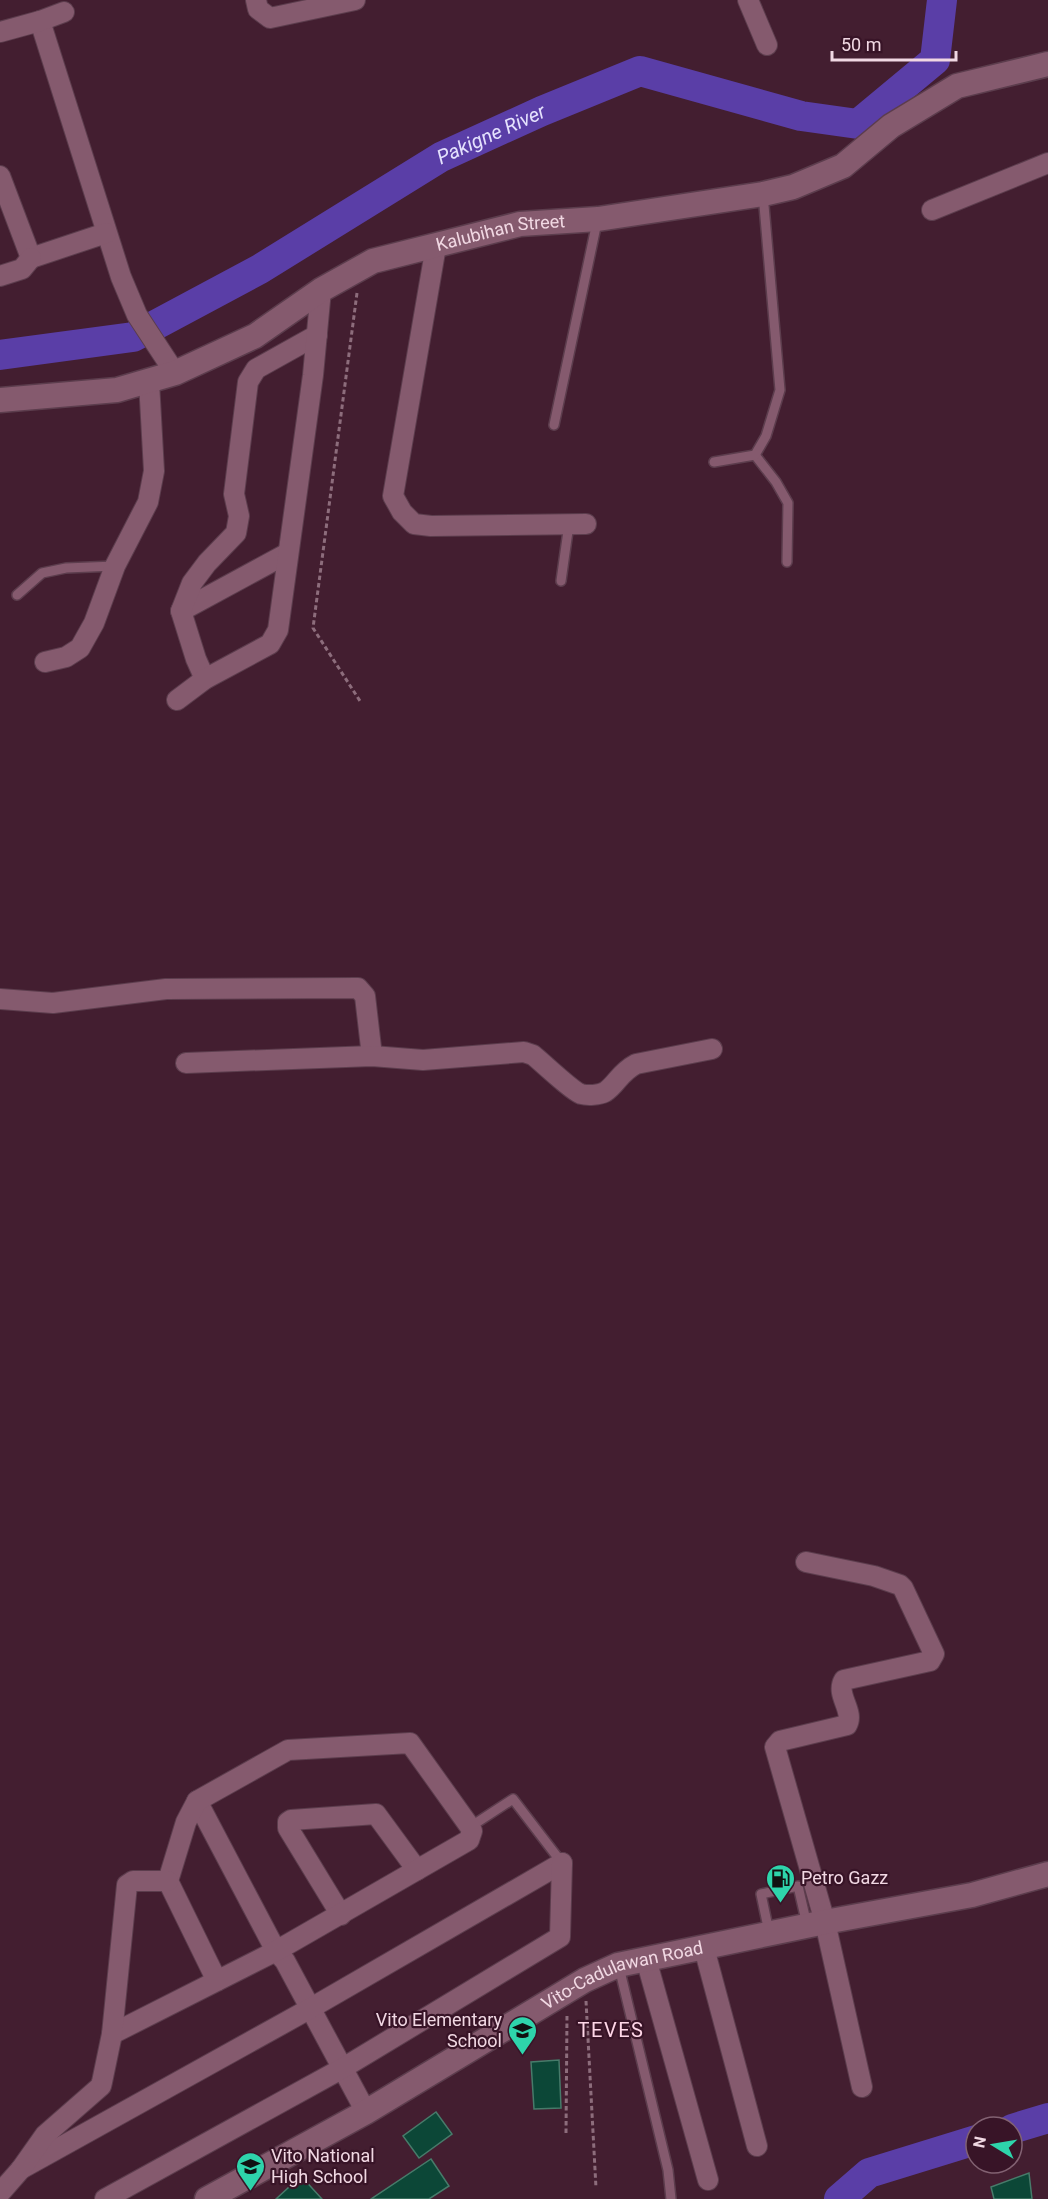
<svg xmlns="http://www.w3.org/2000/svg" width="1048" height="2199" font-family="Roboto,sans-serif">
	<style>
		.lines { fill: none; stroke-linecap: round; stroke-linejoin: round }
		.river { stroke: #5a3ea7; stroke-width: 30 }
		.building { fill: #0c4737; stroke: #477b6a; stroke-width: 1.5 }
		.service-casing { stroke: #5c3d4d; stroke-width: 12 }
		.minor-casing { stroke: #5c3d4d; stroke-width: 22 }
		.tertiary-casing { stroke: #5c3d4d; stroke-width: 27 }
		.path { stroke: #8d6d7c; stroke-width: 3; stroke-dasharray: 4.5 3; stroke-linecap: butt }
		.service { stroke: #855a6e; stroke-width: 9 }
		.minor { stroke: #855a6e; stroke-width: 20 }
		.tertiary { stroke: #855a6e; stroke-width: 24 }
		.labels { text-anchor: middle; stroke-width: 4.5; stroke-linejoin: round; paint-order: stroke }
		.street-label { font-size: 18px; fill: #f1d8e3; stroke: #381427 }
		.poi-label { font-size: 18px; fill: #f1d8e3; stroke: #381427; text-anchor: start }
		.water-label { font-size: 20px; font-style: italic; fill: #e4e1fd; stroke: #381427 }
		.neighbourhood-label { font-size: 20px; letter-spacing: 1.5px; fill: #fed6e7; stroke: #381427 }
	</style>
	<rect width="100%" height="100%" fill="#431e30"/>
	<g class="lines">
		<g class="river">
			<path id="s1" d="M0 355 133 337 260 269 441 157 542 111 640 71 801 116 858 124 935 60 942 0"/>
			<polyline points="1012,2129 1048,2118"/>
			<polyline points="839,2199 869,2173 976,2140"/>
		</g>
	</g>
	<g class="building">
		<polygon points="559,2060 561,2108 534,2109 531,2062"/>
		<polygon points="436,2112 452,2134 419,2158 403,2136"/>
		<polygon points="431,2159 449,2186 429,2199 371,2199"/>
		<polygon points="1029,2173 1032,2199 994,2199 991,2187"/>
		<polygon points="301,2176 322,2199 276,2199"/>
	</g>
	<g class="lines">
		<defs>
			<g id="service">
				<polyline points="554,425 597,222"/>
				<polyline points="755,455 776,482 788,503 787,562"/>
				<polyline points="714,462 755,455 766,436 780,390 763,194"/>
				<polyline points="561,581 569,524"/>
				<polyline points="17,595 42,573 66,568 115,566"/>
				<polyline points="470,1827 513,1799 562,1863"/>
				<polyline points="769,1932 761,1894 798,1886 807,1925"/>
				<polyline points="619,1967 668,2170 671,2199"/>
			</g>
			<g id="minor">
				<polyline points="256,0 258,9 270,18 355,0"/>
				<polyline points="748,0 767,45"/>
				<polyline points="40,21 121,277 137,315 175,373"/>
				<polyline points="0,32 40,21 64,12"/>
				<polyline points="0,176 31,258 106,233"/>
				<polyline points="932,210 1048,163"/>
				<polyline points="436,246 393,496 402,512 414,524 431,526 586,524"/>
				<polyline points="0,276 22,269 31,258"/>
				<polyline points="181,611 288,553"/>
				<polyline points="45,662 66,657 80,648 94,623 115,566 148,502 154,471 149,382"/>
				<polyline points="205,679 196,659 181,611 192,583 207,563 236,533 239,516 234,494 248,382 256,369 317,335"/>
				<polyline points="177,700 205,679 270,644 278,630 313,375 321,290"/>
				<polyline points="0,999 53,1003 166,989 358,988 365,996 372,1056"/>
				<path d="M186 1063 372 1056 423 1060 524 1052 533 1055C543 1063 572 1091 581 1094 588 1096 599 1095 605 1092 617 1084 619 1073 636 1064L712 1049"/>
				<path d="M806 1562 874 1576 900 1585 903 1588 934 1654 930 1661 844 1680C835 1695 855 1711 847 1725L780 1741 775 1747 825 1922 862 2087"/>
				<polyline points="197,1801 276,1951 285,1961 366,2112"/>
				<polyline points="341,1915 288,1828 288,1822 291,1820 376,1814 417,1870"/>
				<polyline points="704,1948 757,2146"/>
				<polyline points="646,1959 708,2180"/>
				<polyline points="112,2034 276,1951 469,1840 472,1831 470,1827 410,1743 288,1750 197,1801 186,1822 168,1881 217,1981"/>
				<polyline points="21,2169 311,2008 562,1863"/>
				<polyline points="0,2193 21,2169 45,2135 101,2086 102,2082 112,2034 127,1885 133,1881 168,1881"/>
				<polyline points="105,2199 343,2068 560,1937 562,1863"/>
			</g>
			<g id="tertiary">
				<path id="s2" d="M0 400 117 390 175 373 255 336 321 290 373 261 520 224 598 219 763 194 793 187 843 166 891 126 957 86 1048 64"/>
				<path id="s3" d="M207 2199 366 2112 585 1980 618 1965 825 1922 972 1895 1048 1874"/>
			</g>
		</defs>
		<use href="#service" class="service-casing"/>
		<use href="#minor" class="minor-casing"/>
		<use href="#tertiary" class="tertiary-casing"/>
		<g class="path">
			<polyline points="357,293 313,628 360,701"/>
			<polyline points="586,2001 596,2188"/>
			<polyline points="566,2133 567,2015"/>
		</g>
		<use href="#service" class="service"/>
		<use href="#minor" class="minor"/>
		<use href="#tertiary" class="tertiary"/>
	</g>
	<defs>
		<symbol id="fuel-pin" viewBox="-11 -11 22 30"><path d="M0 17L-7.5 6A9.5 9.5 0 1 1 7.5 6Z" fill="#2ed4ab" stroke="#381427"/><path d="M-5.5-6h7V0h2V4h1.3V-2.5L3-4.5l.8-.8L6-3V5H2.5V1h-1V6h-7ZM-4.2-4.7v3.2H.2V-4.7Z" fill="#111"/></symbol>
		<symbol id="school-pin" viewBox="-11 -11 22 30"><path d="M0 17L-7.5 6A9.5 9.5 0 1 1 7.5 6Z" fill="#2ed4ab" stroke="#381427"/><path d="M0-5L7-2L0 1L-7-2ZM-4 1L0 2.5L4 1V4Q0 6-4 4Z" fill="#111"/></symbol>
	</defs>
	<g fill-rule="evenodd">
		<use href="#fuel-pin" x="764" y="1862" width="33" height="45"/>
		<use href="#school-pin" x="506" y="2014" width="33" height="45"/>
		<use href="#school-pin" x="234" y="2150" width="33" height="45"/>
	</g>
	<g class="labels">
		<g class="street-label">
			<text dy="6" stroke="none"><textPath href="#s2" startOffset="537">Kalubihan Street</textPath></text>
			<text dy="6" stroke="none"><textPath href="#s3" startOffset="474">Vito-Cadulawan Road</textPath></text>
		</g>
		<g class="poi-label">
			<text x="801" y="1884">Petro Gazz</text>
			<text x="502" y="2026" text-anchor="end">Vito Elementary<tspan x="502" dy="21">School</tspan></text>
			<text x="271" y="2162">Vito National<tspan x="271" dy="21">High School</tspan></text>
		</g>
		<g class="water-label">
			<text dy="7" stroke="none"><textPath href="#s1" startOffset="546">Pakigne River</textPath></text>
		</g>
		<g class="neighbourhood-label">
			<text x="611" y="2037">TEVES</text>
		</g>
	</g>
	<g transform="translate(994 2145) rotate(281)"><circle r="28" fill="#381427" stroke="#826272" stroke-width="1.5"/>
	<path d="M0-4.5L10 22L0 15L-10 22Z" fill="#2ed4ab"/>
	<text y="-9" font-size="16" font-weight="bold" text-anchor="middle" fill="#f1d8e3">N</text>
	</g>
	<path d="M832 51v9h124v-9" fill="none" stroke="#f1d8e3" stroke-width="3"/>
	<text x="841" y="51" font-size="18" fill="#f1d8e3" stroke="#381427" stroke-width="4.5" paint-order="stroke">50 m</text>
</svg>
